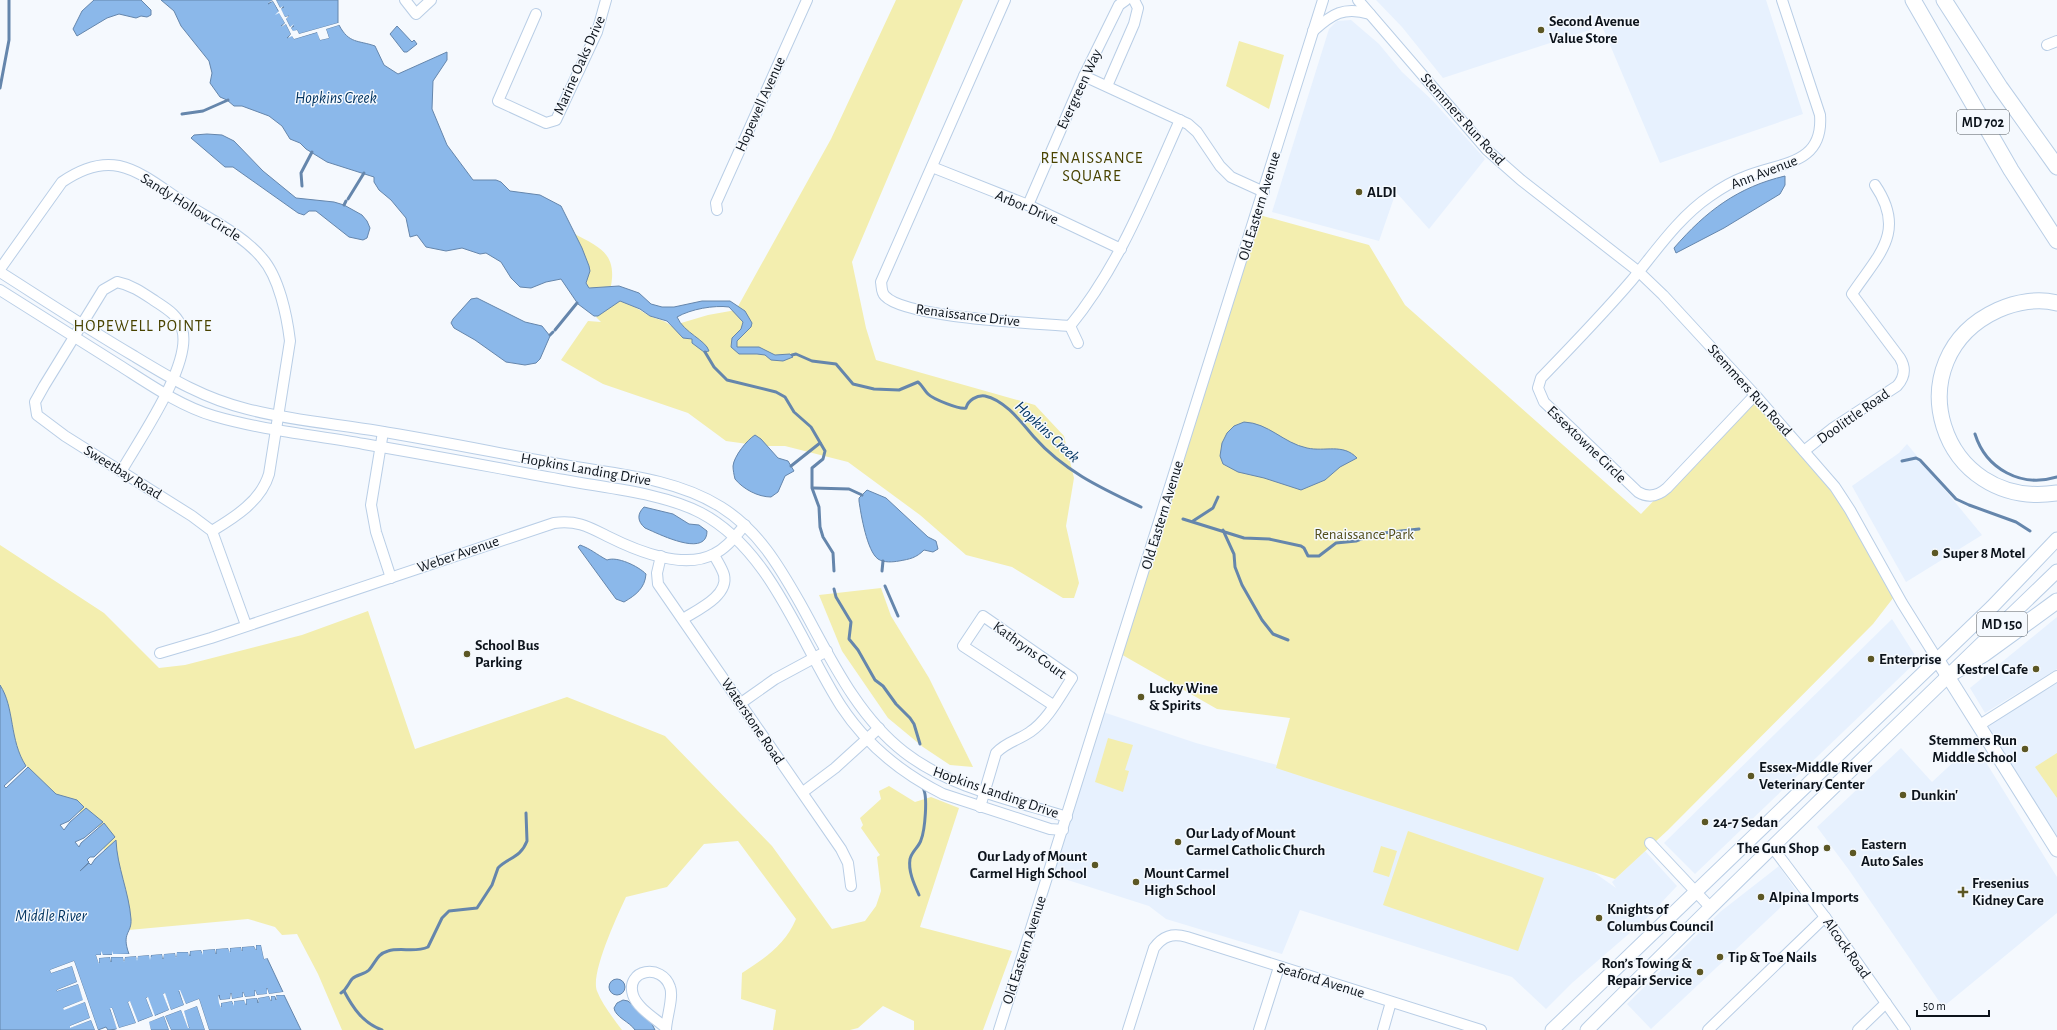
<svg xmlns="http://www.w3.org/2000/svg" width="2057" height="1030" font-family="'Alegreya Sans',sans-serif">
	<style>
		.built { fill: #e7f1fe }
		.green { fill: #f3eeaf }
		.water { fill: #8bb8ea; stroke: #6586ac }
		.pier { fill: #f5f9fe }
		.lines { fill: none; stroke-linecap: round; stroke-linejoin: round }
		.stream { stroke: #6586ac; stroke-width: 3 }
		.minor-casing { stroke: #b9cee6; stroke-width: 12 }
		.major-casing { stroke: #b9cee6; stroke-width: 15 }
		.highway-casing { stroke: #b9cee6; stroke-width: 17 }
		.minor { stroke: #fff; stroke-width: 10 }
		.major { stroke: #fff; stroke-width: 13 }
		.highway { stroke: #fff; stroke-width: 15 }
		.poi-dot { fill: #5c5724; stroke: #f5f9fe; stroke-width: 1.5 }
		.labels { text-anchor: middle; stroke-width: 3; stroke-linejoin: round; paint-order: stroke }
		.shield { fill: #f5f9fe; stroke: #52585f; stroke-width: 1 }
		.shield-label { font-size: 14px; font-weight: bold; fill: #0c131b }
		.poi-label { font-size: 15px; font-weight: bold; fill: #0c131b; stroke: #f5f9fe; text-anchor: start }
		.street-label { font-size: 15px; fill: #0c131b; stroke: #f5f9fe }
		.park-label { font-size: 15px; fill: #524d1b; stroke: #f5f9fe }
		.water-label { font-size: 16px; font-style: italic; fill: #023461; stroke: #f5f9fe }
		.neighbourhood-label { font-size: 16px; letter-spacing: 1px; fill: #494300; stroke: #f5f9fe }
	</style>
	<rect width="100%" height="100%" fill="#f5f9fe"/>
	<g class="built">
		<polygon points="1376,0 1766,0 1803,114 1660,163 1602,26 1443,78 1402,27"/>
		<polygon points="1351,20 1379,44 1402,72 1433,101 1485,159 1429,229 1396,192 1379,241 1272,212 1329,29 1337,21"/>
		<polygon points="1907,444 1982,535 1906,582 1852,486 1899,453"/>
		<polygon points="2057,617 2057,669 1985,713 1970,688"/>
		<polygon points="1892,619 1918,660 1695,874 1664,843"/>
		<polygon points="2057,676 2057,848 1978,726"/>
		<polygon points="1100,711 1196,743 1277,765 1592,871 1616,888 1612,882 1615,879 1645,851 1677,886 1646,919 1572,983 1546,1009 1512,977 1300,910 1282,954 1166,919 1149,906 1049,874"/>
		<polygon points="1974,743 2057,877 2057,913 1943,1007 1849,870 1817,827 1901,748 1932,782"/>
		<polygon points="1779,866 1797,892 1651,1029 1627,1004 1720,912"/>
	</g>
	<g class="green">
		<path d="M896 0H963L852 262 866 328 876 360 1035 405 1064 436 1074 478 1066 526 1079 583 1074 598H1063L1012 567 966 555 920 515 848 462 785 446H762L726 441 688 413 603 384 561 360 588 321 601 322 596 317 617 301C629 302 639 310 648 315 656 320 664 319 671 326L708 315 736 310 831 139Z"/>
		<polygon points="1239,41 1284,55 1269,109 1226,86"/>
		<polygon points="1256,214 1369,245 1405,305 1641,514 1755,395 1822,471 1897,593 1873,624 1668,830 1615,879 1276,768 1290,718 1217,709 1119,653"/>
		<path d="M573 233C599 247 617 253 611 286L595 289 588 287C584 280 590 274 589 266Z"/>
		<path d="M0 545 104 613 159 668 185 665 302 635 368 611 415 749 567 697 665 736 772 846 832 929 865 921 876 906 881 891 877 857 880 855 861 828 863 825 860 818 881 799 879 791 889 786 915 802 931 797 959 808 920 927 1012 951 983 1030H914V1021L883 1006 858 1028 850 1030H773L776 1010 741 999 742 973C765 958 785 945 796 919L738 841 704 844 667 887 626 897C618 914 590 974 597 991 602 1004 613 1018 622 1030H342L318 974 297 934 282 935 275 927 248 919 118 931 100 828 44 785 16 755 0 699Z"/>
		<polygon points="881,588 891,616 929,678 973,767 950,765 923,747 888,718 842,651 819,595"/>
		<polygon points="1108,738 1133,745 1125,770 1129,771 1123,792 1095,782"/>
		<polygon points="2057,753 2057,798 2035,767"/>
		<polygon points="1408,831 1544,878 1518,951 1383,905"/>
		<polygon points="1381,846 1397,851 1389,877 1373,872"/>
	</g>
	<g class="water">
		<polygon points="94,0 141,0 151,10 151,15 147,17 141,16 136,18 119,14 107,18 77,36 73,29 82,11"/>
		<path d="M161 0H273L268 4 273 1 285 23 281 26 286 24 291 34 287 38 292 35 294 39 318 32 320 40 329 38 326 29 339 25C349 44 358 40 375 46L384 65 398 74 447 52V60L433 81 432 109 447 145 473 180H496L501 182 510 191 540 195 561 206 582 248 589 266 590 271 586 283 589 288 619 286 639 293 651 304 662 307H674L702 301H730L745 311 752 323 751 327 737 341V347H759L775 355 790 354 793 357 783 361 771 360 765 355 757 354H739L731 347 732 338 741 329 743 322 729 307C714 305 691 309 677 317 684 333 706 340 709 351L704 352 692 343V339L683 338 667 321 650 316 640 309 620 301 598 316H594L578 304 561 279 546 282 531 288 520 287 511 278 501 262 486 253 480 254 462 248 446 251 426 247 417 235 410 237 406 218 391 200 379 190 374 182V177L327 162 306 149 300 143 290 139 282 126 269 116 242 106H234L227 100 220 97 210 83 212 73 209 61 181 26 174 11Z"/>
		<polygon points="276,0 338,0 338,23 299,34 297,30 293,32 291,28 294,26 290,27 286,19 289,16 285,17 280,9 284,7 280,8"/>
		<polygon points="397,26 412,42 414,40 417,44 407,52 404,52 390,34"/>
		<polygon points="207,134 222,135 234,141 263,171 296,198 334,202 344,205 362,215 367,221 370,228 367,238 363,240 349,237 316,211 309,211 304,215 298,213 233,167 225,167 191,138 194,135"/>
		<path d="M1785 176V185L1780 194 1724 228 1676 253 1674 248C1706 211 1738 187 1785 176Z"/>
		<polygon points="477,298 525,322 542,326 550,336 540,359 536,363 525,365 506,362 475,340 454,328 451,323 453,319 471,299"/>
		<path d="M1244 422C1269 423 1283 443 1307 448 1325 452 1343 443 1357 458L1340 467 1325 480 1301 490 1264 478 1238 472 1223 464 1220 456 1222 443 1227 433 1234 426Z"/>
		<path d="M755 435 761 439 778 458 788 461 794 471 785 476 778 492 771 497C758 497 743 489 735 479 734 475 733 470 733 466 734 456 747 440 755 435Z"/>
		<path d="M867 490 886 498 928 537 936 541 938 549 933 552 924 550C916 558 910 559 899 561 893 562 884 563 878 559 867 551 861 515 859 501V498Z"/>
		<path d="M644 507 673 514 689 524 699 525 707 531C707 559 657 533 645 528 637 521 637 514 644 507Z"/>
		<path d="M580 545C591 549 596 554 607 560 617 556 638 566 646 574 645 588 636 595 624 602L616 599 578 547Z"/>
		<path d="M0 685C15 708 9 740 26 766L4 786 6 788 28 767 56 794 77 800 84 807 69 821 60 825 64 830 70 822 86 808 103 822 84 838 75 842 79 847 81 843 104 823 115 837 94 857H90L87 860 89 862 80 871 89 863 91 865 95 859 116 840C117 867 129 892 131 919 132 934 121 932 129 954L103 955 101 953V955H96L99 963V958L110 957 111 962V957H123L124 961 125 957 136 956 137 959V956L150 955 151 957V955L162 954 163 959V954L175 953 176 957V952H188L190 956V951L201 950 202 953 203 950 215 949 216 954V949L228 948 230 952V948L241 947 242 951V947L254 946 256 950V945H261L264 959 267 958 283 992 269 994 267 988 268 994 257 995 255 990V996L245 997 243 992V997L232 999 231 993 230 999 220 1000 219 995 221 1007V1003L232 1001 233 1004 234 1001 245 1000 246 1005V999L257 998 258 1003V998L269 996 271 1001V996H275L276 1000V995H284L301 1030H209L199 999 186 1004 179 991 184 1005 171 1010 164 993 169 1010 154 1016 147 997 146 998 153 1016 137 1022 130 1002H128L136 1023 119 1028 112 1008 110 1009 118 1029 108 1030 106 1027 98 1030 74 961 50 970 51 973 72 966 77 982 57 990V991L78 984 84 1000 63 1008 64 1009 85 1002 90 1018 70 1026 71 1027 91 1020 95 1030H0Z"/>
		<circle cx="617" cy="987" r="8"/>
		<path d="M623 1000 628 1001 652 1024 655 1030H635C630 1022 615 1017 614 1008L617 1003Z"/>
		<polygon points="197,1006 205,1030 171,1030 165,1016 181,1010 189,1028 183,1011"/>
		<polygon points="164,1016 169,1030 151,1030 148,1022"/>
	</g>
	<g class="pier">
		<polygon points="273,0 276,0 280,8 283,6 281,9 285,17 289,16 286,19 290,27 294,24 291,28 293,31 297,30 299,34 338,23 339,25 326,29 329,38 320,40 317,32 294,39 292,36 288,38 291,34 286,24 281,27 285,23 279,13 275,15 279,11 273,1 268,3"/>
		<polygon points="261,943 268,958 264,959 261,945 256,945 256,950 254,946 242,947 242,952 241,947 230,948 230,953 228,948 216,949 216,954 215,949 203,950 203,955 201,950 190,951 189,956 188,952 177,952 176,958 175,953 164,954 163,959 162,954 151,955 150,960 149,955 138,956 137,961 136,956 125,957 124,962 123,957 111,957 110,962 110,957 99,958 99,964 96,955 101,955 101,951 103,955 112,955 112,951 113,954 136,954"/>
		<polygon points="74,961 98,1030 95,1030 91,1020 70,1028 70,1026 90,1018 85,1002 64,1010 63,1008 83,1000 78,984 57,991 57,990 77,982 72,966 51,973 50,970"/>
		<polygon points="267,988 269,994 283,992 284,995 276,995 277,1000 275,996 271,996 271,1001 269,996 258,998 259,1003 257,998 246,999 246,1005 244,1000 234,1001 234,1006 232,1001 221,1003 221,1008 219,1003 218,995 220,1000 230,999 231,993 232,999 243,997 243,992 245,997 255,996 255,990 257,995 267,994"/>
		<polygon points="179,990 180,990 186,1004 199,999 209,1030 205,1030 197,1006 184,1011 189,1028 188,1028 181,1010 165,1016 171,1030 169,1030 164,1016 149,1022 151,1030 150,1030 146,1023 131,1028 132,1030 115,1030 117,1029 110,1008 112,1008 119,1028 136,1023 128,1002 130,1001 138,1022 153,1016 146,998 148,997 155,1016 169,1010 163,994 165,993 171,1010 184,1005"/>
	</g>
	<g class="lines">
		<g class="stream">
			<polyline points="0,88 9,40 9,0"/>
			<polyline points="182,114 203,111 228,100"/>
			<polyline points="302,186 301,173 312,152"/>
			<polyline points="348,199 364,173"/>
			<polyline points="344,205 346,201"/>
			<polyline points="555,330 577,303"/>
			<polyline points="550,335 553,332"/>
			<polyline points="705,352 714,367 727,380 776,392 785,397 794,412 811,427 825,451 823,459 812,468 812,488 819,507 820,527 823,537 833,553 834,571"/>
			<path d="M792 355 796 354 812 361 836 364 853 384 874 389 899 390 918 382C922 385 924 390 928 394 933 399 960 410 966 408 968 400 977 395 985 396 1005 400 1022 423 1034 437 1064 471 1101 488 1141 507"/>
			<path d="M1975 434C1986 469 2021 488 2057 477"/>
			<polyline points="1902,461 1916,458 1920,460 1956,499 1969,505 2016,522 2030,531"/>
			<polyline points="791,466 820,443"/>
			<polyline points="813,488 849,489 862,495"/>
			<polyline points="1183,519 1244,538 1269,539 1301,546 1304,548 1308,556 1319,556 1336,543 1356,541 1374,534 1419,529"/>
			<polyline points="1193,521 1213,508 1218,497"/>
			<polyline points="1223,530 1234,554 1235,567 1242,585 1262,620 1273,634 1288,640"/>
			<polyline points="882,571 883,561"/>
			<polyline points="885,586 898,616"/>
			<polyline points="834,589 836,597 851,622 849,639 858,650 875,680 883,686 896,704 910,718 914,724 920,744"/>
			<path d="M919 895C914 884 908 871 910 859 912 851 919 847 921 840 925 830 928 796 923 788"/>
			<path d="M344 991C353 1008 363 1023 382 1030"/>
			<path d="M341 993C347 989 348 984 352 979 357 974 364 975 369 970 376 962 377 954 388 951 401 947 415 953 428 947L442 918 449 911 477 908 492 885 498 868C508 857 520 859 527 841L526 813"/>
		</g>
		<defs>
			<g id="minor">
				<polyline points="405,0 416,14 431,0"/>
				<path d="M1005 0 881 282C882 287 881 292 885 296 905 318 1035 323 1070 326 1120 265 1148 191 1180 120"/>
				<polyline points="1358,0 1487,150 1521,180 1639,272 1663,295 1756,396 1835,487 1850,510 1902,603 1937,659"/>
				<polyline points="536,14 498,101 546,123 556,120 597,32 606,0"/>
				<path d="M1313 31C1332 14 1344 6 1370 14"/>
				<polyline points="2047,45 2057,41"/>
				<polyline points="1084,76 1188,124 1197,132 1220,166 1231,177 1264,192"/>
				<polyline points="1107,86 1134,24 1138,8 1134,0"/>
				<polyline points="932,167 1028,205 1121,249"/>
				<polyline points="1028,205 1084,76 1119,5 1126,0"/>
				<polyline points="717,210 716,203 807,0"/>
				<path d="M0 269 62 182C78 171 99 162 119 166 142 171 163 189 183 202 209 219 242 234 262 258 279 277 287 316 290 341L269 474C261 501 235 517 212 531"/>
				<path d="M0 272C44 300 88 329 134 356 172 379 203 398 247 409 289 420 335 424 378 431 440 441 502 454 564 465 616 474 675 478 721 507 758 530 779 566 800 603 829 655 856 715 904 752 950 788 1012 800 1067 817"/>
				<path d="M0 290C40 315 79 340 119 365 149 384 180 406 214 416 262 430 314 435 364 444 430 455 497 468 564 480 606 488 663 493 701 513 771 550 800 642 841 706 866 744 903 774 943 794L1050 829 1063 830"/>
				<polyline points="1070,326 1078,343"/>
				<path d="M1755 395 1667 488C1658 496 1648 498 1638 492L1544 402 1538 388 1541 378C1572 346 1603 314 1632 280 1656 251 1679 217 1710 196 1720 189 1731 182 1742 178 1777 162 1824 167 1820 115L1782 0"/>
				<polyline points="383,432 371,505 376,532 391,578"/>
				<path d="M1804 451 1833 428 1897 386C1905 377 1906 368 1900 358L1852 294C1878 255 1907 232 1875 185"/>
				<path d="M122 470C139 440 193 363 182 329 178 315 167 309 155 301 143 293 132 285 117 282L103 290 44 386 35 402 37 415 65 436 192 516 212 531 246 625"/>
				<polyline points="661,556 657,573 658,584 841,849 848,863 851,886"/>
				<path d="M683 619C697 610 729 596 724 575 722 568 717 561 714 555"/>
				<path d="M160 653 211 638 554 523C578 520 589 527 609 537 637 551 684 570 714 554 727 548 736 535 745 525"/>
				<polyline points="741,703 775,679 827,651"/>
				<polyline points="1978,726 2057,676"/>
				<polyline points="803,792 835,768 879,728"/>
				<path d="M980 807 996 753C1006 742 1019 740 1030 732 1048 720 1060 696 1072 678L983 616 963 646 1053 705"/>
				<polyline points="1650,843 1710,907"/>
				<polyline points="1773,848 1825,917 1905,1030"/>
				<path d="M666 1030C666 1019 674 997 670 987 662 963 625 969 633 995 637 1008 656 1019 666 1028"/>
				<polyline points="999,1030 1323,0"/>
				<path d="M1128 1030 1154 948C1163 936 1172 933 1187 937L1481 1030"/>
				<polyline points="1259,1030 1279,967"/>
				<polyline points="1383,1030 1391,1002"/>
				<polyline points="1708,1030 1825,917"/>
				<polyline points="1858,1030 1886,1003"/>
			</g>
			<g id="major">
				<polyline points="1937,659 2057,850"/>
				<polyline points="1552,1030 1992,607 2057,539"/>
				<path d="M1587 1030C1742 875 1899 723 2057 571"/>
			</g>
			<g id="highway">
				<polyline points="1913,0 2011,170 2057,241"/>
				<polyline points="1944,0 2000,87 2057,167"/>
				<path d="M2057 303C2038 298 2016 302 1998 310 1893 358 1939 511 2057 493"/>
				<polyline points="1947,676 1984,654 2057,601"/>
			</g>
		</defs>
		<use href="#minor" class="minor-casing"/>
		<use href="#major" class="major-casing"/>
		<use href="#highway" class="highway-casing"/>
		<use href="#minor" class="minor"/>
		<use href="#major" class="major"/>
		<use href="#highway" class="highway"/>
	</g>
	<g class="poi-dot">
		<circle cx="1541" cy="30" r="4"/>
		<circle cx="1359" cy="192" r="4"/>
		<circle cx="1935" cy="553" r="4"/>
		<circle cx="467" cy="654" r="4"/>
		<circle cx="1871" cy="659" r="4"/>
		<circle cx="2036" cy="669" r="4"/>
		<circle cx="1141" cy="697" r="4"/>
		<circle cx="2025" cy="749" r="4"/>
		<circle cx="1751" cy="776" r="4"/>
		<circle cx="1903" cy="795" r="4"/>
		<circle cx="1705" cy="822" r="4"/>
		<circle cx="1178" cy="842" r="4"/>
		<circle cx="1827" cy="848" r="4"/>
		<circle cx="1853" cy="853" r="4"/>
		<circle cx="1095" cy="865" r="4"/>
		<circle cx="1136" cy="882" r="4"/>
		<path d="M1961 886h4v4h4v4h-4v4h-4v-4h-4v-4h4z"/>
		<circle cx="1761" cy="897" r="4"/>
		<circle cx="1599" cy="918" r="4"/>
		<circle cx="1720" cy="957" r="4"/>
		<circle cx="1700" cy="972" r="4"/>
	</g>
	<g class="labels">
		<g class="shield">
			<rect x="1957" y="110" width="52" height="24" rx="3"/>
			<rect x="1977" y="612" width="50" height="24" rx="3"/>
		</g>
		<g class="shield-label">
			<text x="1983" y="127">MD 702</text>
			<text x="2002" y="629">MD 150</text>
		</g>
		<g class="poi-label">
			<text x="1549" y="26">Second Avenue<tspan x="1549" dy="17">Value Store</tspan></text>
			<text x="1367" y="197">ALDI</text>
			<text x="1943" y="558">Super 8 Motel</text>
			<text x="475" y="650">School Bus<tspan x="475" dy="17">Parking</tspan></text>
			<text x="1879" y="664">Enterprise</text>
			<text x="2028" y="674" text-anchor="end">Kestrel Cafe</text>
			<text x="1149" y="693">Lucky Wine<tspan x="1149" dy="17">&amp; Spirits</tspan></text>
			<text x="2017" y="745" text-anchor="end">Stemmers Run<tspan x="2017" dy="17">Middle School</tspan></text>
			<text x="1759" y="772">Essex-Middle River<tspan x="1759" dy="17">Veterinary Center</tspan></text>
			<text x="1911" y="800">Dunkin'</text>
			<text x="1713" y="827">24-7 Sedan</text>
			<text x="1186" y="838">Our Lady of Mount<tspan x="1186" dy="17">Carmel Catholic Church</tspan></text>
			<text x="1861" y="849">Eastern<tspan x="1861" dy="17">Auto Sales</tspan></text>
			<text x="1819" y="853" text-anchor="end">The Gun Shop</text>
			<text x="1087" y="861" text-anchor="end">Our Lady of Mount<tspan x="1087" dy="17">Carmel High School</tspan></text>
			<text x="1144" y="878">Mount Carmel<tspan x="1144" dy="17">High School</tspan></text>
			<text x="1972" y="888">Fresenius<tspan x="1972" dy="17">Kidney Care</tspan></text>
			<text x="1769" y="902">Alpina Imports</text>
			<text x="1607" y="914">Knights of<tspan x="1607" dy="17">Columbus Council</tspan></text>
			<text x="1728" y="962">Tip &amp; Toe Nails</text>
			<text x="1692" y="968" text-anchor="end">Ron’s Towing &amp;<tspan x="1692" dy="17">Repair Service</tspan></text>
		</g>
		<g class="street-label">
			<text transform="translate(579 65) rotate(-66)" y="5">Marine Oaks Drive</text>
			<text transform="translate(1079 89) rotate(-65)" y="5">Evergreen Way</text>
			<text transform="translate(760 104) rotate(-66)" y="5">Hopewell Avenue</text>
			<text transform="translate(1463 119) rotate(48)" y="5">Stemmers Run Road</text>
			<text transform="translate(1764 172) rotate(-21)" y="5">Ann Avenue</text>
			<text transform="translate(1259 206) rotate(-73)" y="5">Old Eastern Avenue</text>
			<text transform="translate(191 207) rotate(32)" y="5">Sandy Hollow Circle</text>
			<text transform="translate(1027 207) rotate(23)" y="5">Arbor Drive</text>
			<text transform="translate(968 315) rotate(7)" y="5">Renaissance Drive</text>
			<text transform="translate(1750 390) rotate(48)" y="5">Stemmers Run Road</text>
			<text transform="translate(1853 416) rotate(-35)" y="5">Doolittle Road</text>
			<text transform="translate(1587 444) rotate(44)" y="5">Essextowne Circle</text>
			<text transform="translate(586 469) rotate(10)" y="5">Hopkins Landing Drive</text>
			<text transform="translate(123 472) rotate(32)" y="5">Sweetbay Road</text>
			<text transform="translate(1162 515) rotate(-73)" y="5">Old Eastern Avenue</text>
			<text transform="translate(458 554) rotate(-19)" y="5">Weber Avenue</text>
			<text transform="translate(1030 650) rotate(36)" y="5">Kathryns Court</text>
			<text transform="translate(753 721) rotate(56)" y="5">Waterstone Road</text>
			<text transform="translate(996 792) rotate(19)" y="5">Hopkins Landing Drive</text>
			<text transform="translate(1847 948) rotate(55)" y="5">Alcock Road</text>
			<text transform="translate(1024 950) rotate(-72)" y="5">Old Eastern Avenue</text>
			<text transform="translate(1321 980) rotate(17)" y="5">Seaford Avenue</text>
		</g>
		<g class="park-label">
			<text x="1364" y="539">Renaissance Park</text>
		</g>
		<g class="water-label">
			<text x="336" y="103">Hopkins Creek</text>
			<text transform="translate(1048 431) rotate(43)" y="6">Hopkins Creek</text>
			<text x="51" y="921">Middle River</text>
		</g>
		<g class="neighbourhood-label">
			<text x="1092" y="163">RENAISSANCE<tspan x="1092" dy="18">SQUARE</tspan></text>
			<text x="143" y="331">HOPEWELL POINTE</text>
		</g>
	</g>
	<path d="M1917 1010v6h72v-6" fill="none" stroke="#0c131b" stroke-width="2"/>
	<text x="1923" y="1010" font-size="12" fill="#0c131b" stroke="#f5f9fe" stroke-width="3" paint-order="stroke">50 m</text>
</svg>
